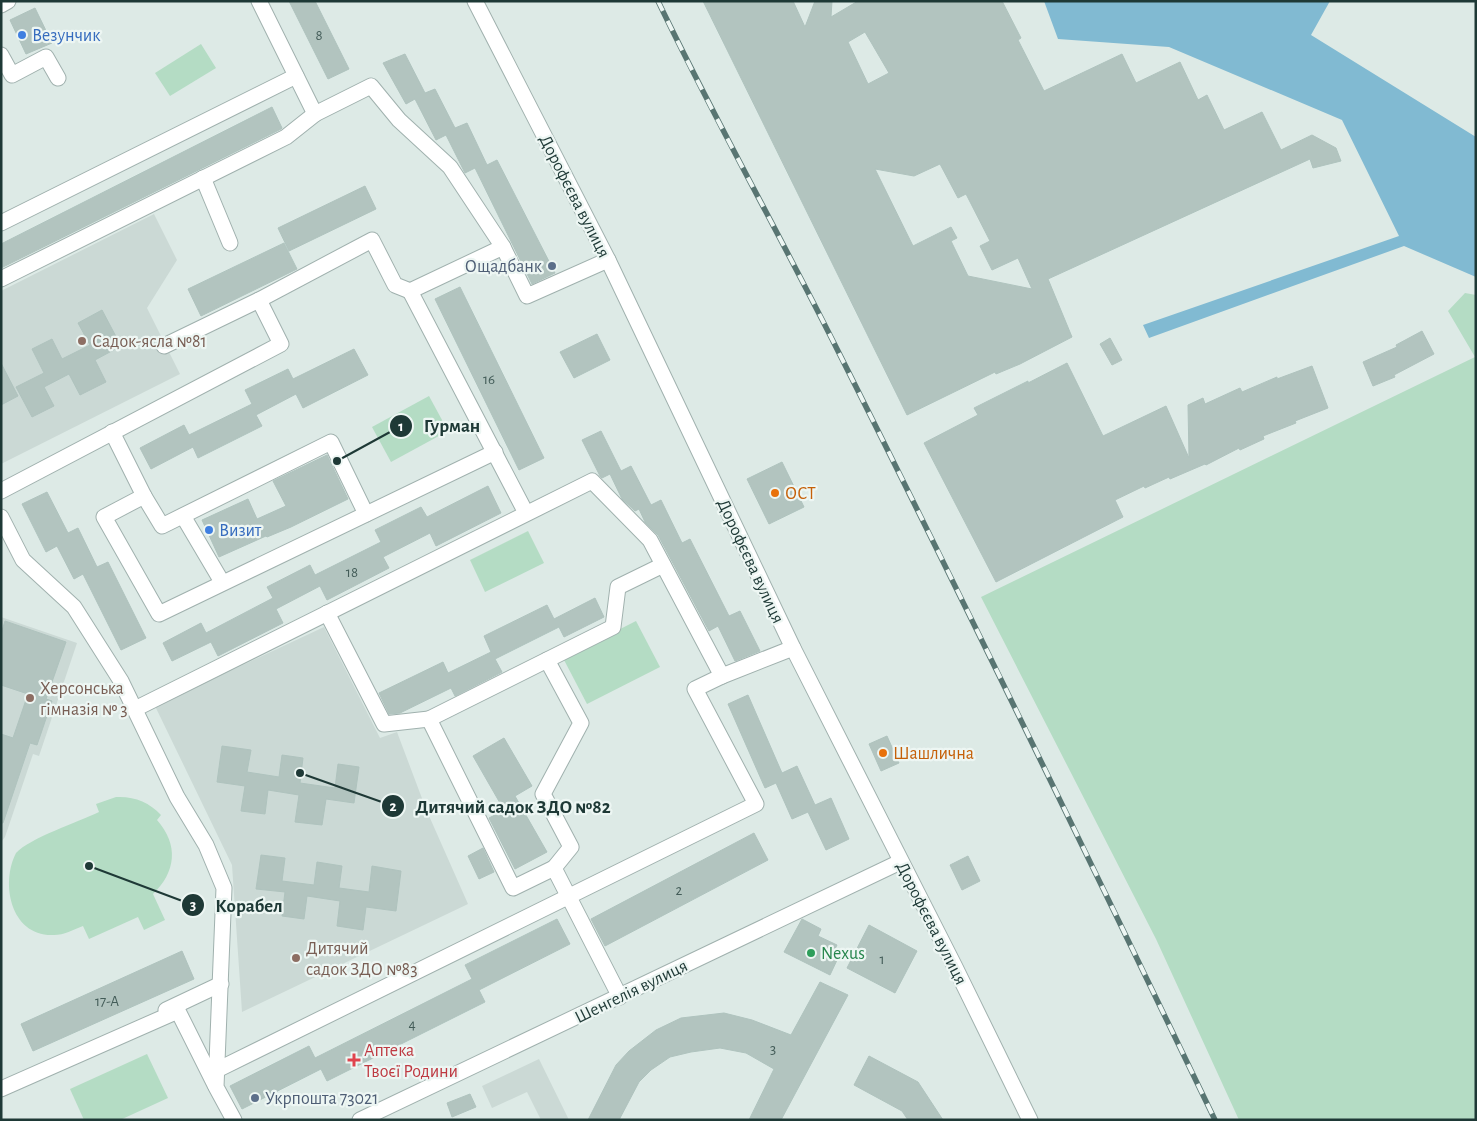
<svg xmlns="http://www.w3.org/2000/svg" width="1477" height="1121" font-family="'Alegreya Sans',sans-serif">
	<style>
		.built { fill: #cbd9d5 }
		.green { fill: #b4dcc4 }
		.water { fill: #81bad2 }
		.building { fill: #b2c4bf; stroke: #afc3be; fill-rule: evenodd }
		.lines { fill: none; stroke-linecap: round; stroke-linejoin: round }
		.minor-casing { stroke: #a0b1ae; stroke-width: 17 }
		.minor { stroke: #fff; stroke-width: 15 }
		.rail-casing { stroke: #587572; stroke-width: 5.5 }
		.rail { stroke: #edf6f3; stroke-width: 4; stroke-dasharray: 11; stroke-linecap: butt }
		.shop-dot { fill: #3f7fe0; stroke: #edf6f3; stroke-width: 2 }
		.service-dot { fill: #5c6f8a; stroke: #edf6f3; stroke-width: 2 }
		.education-dot { fill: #8d6e63; stroke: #edf6f3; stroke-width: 2 }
		.food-dot { fill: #e8710a; stroke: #edf6f3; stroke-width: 2 }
		.leisure-dot { fill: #2e9e5b; stroke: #edf6f3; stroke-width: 2 }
		.health-dot { fill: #e0444e; stroke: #edf6f3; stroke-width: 2 }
		.labels { text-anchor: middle; stroke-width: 4.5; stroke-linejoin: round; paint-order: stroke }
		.number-label { font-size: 15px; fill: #435c58 }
		.shop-label { font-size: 18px; fill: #366cbe; stroke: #edf6f3; text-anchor: start }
		.street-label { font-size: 18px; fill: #1e3936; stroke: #edf6f3 }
		.service-label { font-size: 18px; fill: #4e5e75; stroke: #edf6f3; text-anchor: end }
		.education-label { font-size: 18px; fill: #785e54; stroke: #edf6f3; text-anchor: start }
		.food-label { font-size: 18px; fill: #c56008; stroke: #edf6f3; text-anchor: start }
		.leisure-label { font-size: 18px; fill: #27864d; stroke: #edf6f3; text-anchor: start }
		.health-label { font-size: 18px; fill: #be3a42; stroke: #edf6f3; text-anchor: start }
		.leader { fill: none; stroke: #1e3936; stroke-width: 2 }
		.callout-dot { fill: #1e3936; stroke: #edf6f3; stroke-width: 2 }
		.mark-label { font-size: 15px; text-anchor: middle; font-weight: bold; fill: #fff }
		.callout-label { font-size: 19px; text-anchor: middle; font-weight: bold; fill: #1e3936; stroke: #edf6f3; stroke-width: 4.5; stroke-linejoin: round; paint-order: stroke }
	</style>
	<rect width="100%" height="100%" fill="#ddeae6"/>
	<g class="built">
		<polygon points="154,214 177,260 147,308 180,374 1,464 1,291"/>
		<polygon points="1,617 77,643 39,756 33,754 5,837 1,842"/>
		<polygon points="324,627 380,738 397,732 426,809 468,904 242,1012 232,865 155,706"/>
		<polygon points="539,1059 569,1120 541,1120 527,1092 492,1108 482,1086"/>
	</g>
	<g class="green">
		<polygon points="201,44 216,68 170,96 155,73"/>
		<polygon points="1465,293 1476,295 1476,1120 1239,1120 1156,939 981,597 1475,357 1448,311"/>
		<polygon points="429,396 448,431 391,462 372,427"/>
		<polygon points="528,531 544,563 485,592 470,560"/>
		<polygon points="636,621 660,667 587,704 563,658"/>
		<path d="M116 797C134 796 149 802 161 815L157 820C179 845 176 872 153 894L165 920 144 930 138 917 89 939 83 926C73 930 64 935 54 935 11 937 0 884 16 853 30 838 78 822 99 812L96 804Z"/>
		<polygon points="147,1054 168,1098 120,1120 84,1120 70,1089"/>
	</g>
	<polygon class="water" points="1044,1 1330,1 1311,35 1476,137 1476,277 1404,246 1149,338 1143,325 1399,236 1342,120 1169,47 1058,39"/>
	<g class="building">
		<polygon points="289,1 315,1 349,69 328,79"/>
		<path d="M703 1H793L805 27 815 1H832L831 17 858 1H1002L1021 38 1018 40 1044 91 1122 54 1136 83 1180 62 1198 100 1207 95 1224 130 1262 112 1281 150 1312 135 1336 148 1341 161 1313 168 1310 159 1048 279 1072 337 1020 364 996 374 995 372 907 415ZM865 32 889 73 868 84 848 42ZM940 164 958 198 966 194 990 241 980 246 992 270 1018 258 1032 289 968 276 951 241 957 238 951 227 913 246 875 169 914 176Z"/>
		<polygon points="35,8 52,43 26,54 10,20"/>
		<polygon points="405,54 425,93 435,89 455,128 467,123 487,165 497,160 555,273 532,284 475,168 465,173 446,135 436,140 415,99 406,104 383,63"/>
		<polygon points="272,107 282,128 281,129 1,268 1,244"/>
		<polygon points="365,186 376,209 289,251 278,228"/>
		<polygon points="284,243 297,269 201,316 188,289"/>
		<polygon points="460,287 544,458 519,470 435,299"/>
		<polygon points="102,310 121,346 95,360 106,382 80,395 69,374 44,387 54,406 32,417 16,387 44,373 32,349 52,339 62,359 90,345 78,323"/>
		<polygon points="1422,331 1434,354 1394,375 1395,377 1373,386 1363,362 1397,347 1396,345"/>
		<polygon points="597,334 610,360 574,378 560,352"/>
		<polygon points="1110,338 1122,360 1112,365 1100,344"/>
		<polygon points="354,349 368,375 303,408 296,394 256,415 262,426 198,458 193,447 151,469 140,448 184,425 189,435 252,404 245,390 288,369 293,379"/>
		<polygon points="1,363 18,396 1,405"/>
		<polygon points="1067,363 1103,436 1166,406 1189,458 1188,405 1203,398 1205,404 1240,388 1242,392 1277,377 1277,379 1312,366 1328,408 1295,421 1296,423 1263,436 1264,439 1240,450 1239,448 1206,465 1205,464 1170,479 1169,477 1145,488 1144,486 1115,500 1123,517 996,582 924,443 978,415 974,408 1028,381 1028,383"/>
		<polygon points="601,431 621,471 631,466 651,505 661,500 682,543 690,539 729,616 740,611 760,651 735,661 718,626 709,631 658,535 645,522 639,509 635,511 622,499 610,474 602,478 600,476 582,440"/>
		<polygon points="327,455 348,499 291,527 267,537 266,536 219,557 202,520 248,499 257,519 286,506 273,481"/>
		<polygon points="782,462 804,507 769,524 747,479"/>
		<polygon points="488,486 501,513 436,546 430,533 383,557 389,568 327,600 320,586 276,609 283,623 218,656 211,642 172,661 163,643 201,623 206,633 273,598 267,587 310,565 315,575 381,542 375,530 421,507 427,517"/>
		<polygon points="47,492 68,533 78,528 97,567 108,562 146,638 121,650 83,574 74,579 57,546 46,552 22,504"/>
		<polygon points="595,598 604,617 564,637 559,627 495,659 502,672 455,696 451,688 400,713 389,714 379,693 443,662 448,673 491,652 484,636 547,605 554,619"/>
		<polygon points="5,621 66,642 46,699 52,701 37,745 30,743 3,823 1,823 1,734 13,738 28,694 1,685 1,634"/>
		<polygon points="748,695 782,773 797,766 815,805 831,798 849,839 826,850 808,812 792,819 776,783 765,788 728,704"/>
		<polygon points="887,736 899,763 881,771 869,744"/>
		<polygon points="504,738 532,786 515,796 547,852 515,869 489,818 504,810 473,756"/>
		<polygon points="222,746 251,750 247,772 279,777 282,755 303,758 300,783 335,788 338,764 359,767 354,803 326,799 322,825 295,822 299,795 268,790 265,814 241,811 245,786 217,782"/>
		<polygon points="754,833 768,860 605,946 591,919"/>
		<polygon points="483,848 494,872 479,879 468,856"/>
		<polygon points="261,855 285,858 282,881 314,885 317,862 342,866 339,888 369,892 372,866 401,871 396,911 366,907 363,930 337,926 340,901 307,896 304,919 282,916 285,892 256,889"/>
		<polygon points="968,856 980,881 962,890 950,865"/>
		<polygon points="557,919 570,944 479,990 485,1002 327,1081 321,1069 242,1109 230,1086 309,1046 315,1058 472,979 465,965"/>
		<polygon points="802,919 821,929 818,936 837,945 832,955 838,958 830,975 784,952"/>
		<polygon points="869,925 917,951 895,993 847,968"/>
		<polygon points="182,951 194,979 33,1051 21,1024"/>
		<polygon points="820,982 848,995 781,1120 749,1120 774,1069 746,1053 720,1048 691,1052 670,1057 651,1070 639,1082 619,1120 588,1120 616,1065 629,1051 656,1030 681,1018 724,1013 752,1020 791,1035"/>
		<polygon points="869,1056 918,1082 943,1120 908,1120 902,1111 854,1085"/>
		<polygon points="470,1094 476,1107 452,1117 447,1103"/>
	</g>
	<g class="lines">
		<defs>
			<g id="minor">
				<polyline points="259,1 315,114 371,86 399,120 450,167 503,247"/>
				<polyline points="475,1 608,260 793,648 955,967 1030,1120"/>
				<polyline points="1,5 8,1"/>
				<polyline points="1,55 12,75 46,57 58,78"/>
				<polyline points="203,178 230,243"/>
				<polyline points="1,223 296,76"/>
				<polyline points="1,279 286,137 315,114"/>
				<polyline points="164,346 259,300"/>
				<polyline points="112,432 144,496 162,526 331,442 366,514"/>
				<polyline points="1,491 281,344 259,300 372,240 395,285 410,291"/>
				<polyline points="144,496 104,517 159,614 495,452"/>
				<polyline points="526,513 410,291 503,247 527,296 608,260"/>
				<polyline points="183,516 222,582"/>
				<polyline points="1,517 23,560 74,607 121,681 177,797 206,845 224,888 216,1087 234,1120"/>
				<polyline points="327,613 384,724 429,719"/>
				<polyline points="547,660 581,723 543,794 571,847 554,868"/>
				<polyline points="135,709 592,481 650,540 722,676 793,648"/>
				<polyline points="620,997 554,868 513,888 429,719 613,627 618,587 663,565"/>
				<polyline points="166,1010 221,984"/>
				<polyline points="217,1070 756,804 695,689 722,676"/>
				<polyline points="1,1089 178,1011 215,1085"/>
				<polyline points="360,1120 900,862"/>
			</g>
		</defs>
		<use href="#minor" class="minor-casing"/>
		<use href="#minor" class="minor"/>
		<defs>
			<path id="rail" d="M658 1C715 120 780 235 839 353 967 607 1091 863 1215 1120"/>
		</defs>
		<use href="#rail" class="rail-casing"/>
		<use href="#rail" class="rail"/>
	</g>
	<g class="shop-dot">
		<circle cx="22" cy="35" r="5"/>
		<circle cx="209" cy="530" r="5"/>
	</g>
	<g class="service-dot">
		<circle cx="552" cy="266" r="5"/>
		<circle cx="255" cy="1098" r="5"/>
	</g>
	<g class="education-dot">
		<circle cx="82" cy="341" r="5"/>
		<circle cx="30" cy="698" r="5"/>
		<circle cx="296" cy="958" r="5"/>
	</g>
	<g class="food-dot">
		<circle cx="775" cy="493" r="5"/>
		<circle cx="883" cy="753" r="5"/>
	</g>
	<circle class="leisure-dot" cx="811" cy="953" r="5"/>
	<path class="health-dot" d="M351.5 1052.5h5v5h5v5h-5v5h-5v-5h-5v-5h5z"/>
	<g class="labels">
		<g class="number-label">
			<text x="319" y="40">8</text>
			<text x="489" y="384">16</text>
			<text x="352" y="577">18</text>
			<text x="679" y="895">2</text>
			<text x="882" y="964">1</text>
			<text x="107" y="1006">17-А</text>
			<text x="412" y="1029">4</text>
			<text x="773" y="1054">3</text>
		</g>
		<g class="shop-label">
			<text x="32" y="41">Везунчик</text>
			<text x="219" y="536">Визит</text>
		</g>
		<g class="street-label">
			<text transform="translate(575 196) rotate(63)" y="6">Дорофєєва вулиця</text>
			<text transform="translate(751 561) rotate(65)" y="6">Дорофєєва вулиця</text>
			<text transform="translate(932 923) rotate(63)" y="6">Дорофєєва вулиця</text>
			<text transform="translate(631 991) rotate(-26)" y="6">Шенгелія вулиця</text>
		</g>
		<g class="service-label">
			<text x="542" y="272">Ощадбанк</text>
			<text x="265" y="1104" text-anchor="start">Укрпошта 73021</text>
		</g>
		<g class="education-label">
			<text x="92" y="347">Садок-ясла №81</text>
			<text x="40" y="694">Херсонська<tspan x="40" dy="21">гімназія № 3</tspan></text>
			<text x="306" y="954">Дитячий<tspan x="306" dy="21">садок ЗДО №83</tspan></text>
		</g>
		<g class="food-label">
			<text x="785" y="499">ОСТ</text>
			<text x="893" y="759">Шашлична</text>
		</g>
		<g class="leisure-label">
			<text x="821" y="959">Nexus</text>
		</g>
		<g class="health-label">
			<text x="364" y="1056">Аптека<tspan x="364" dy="21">Твоєї Родини</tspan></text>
		</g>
	</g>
	<path class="leader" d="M337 461L401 426M300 773L393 806M89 866L193 905"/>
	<g class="callout-dot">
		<circle cx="337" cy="461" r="5"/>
		<circle cx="300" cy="773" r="5"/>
		<circle cx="89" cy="866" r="5"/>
		<circle cx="401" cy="426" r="12"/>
		<circle cx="393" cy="806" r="12"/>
		<circle cx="193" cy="905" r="12"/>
	</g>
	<g class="mark-label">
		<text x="401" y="431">1</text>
		<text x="393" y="811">2</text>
		<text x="193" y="910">3</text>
	</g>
	<g class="callout-label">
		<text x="452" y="432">Гурман</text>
		<text x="513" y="813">Дитячий садок ЗДО №82</text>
		<text x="249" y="912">Корабел</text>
	</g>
	<rect width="1477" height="1121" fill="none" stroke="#1e3936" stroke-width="5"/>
</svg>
